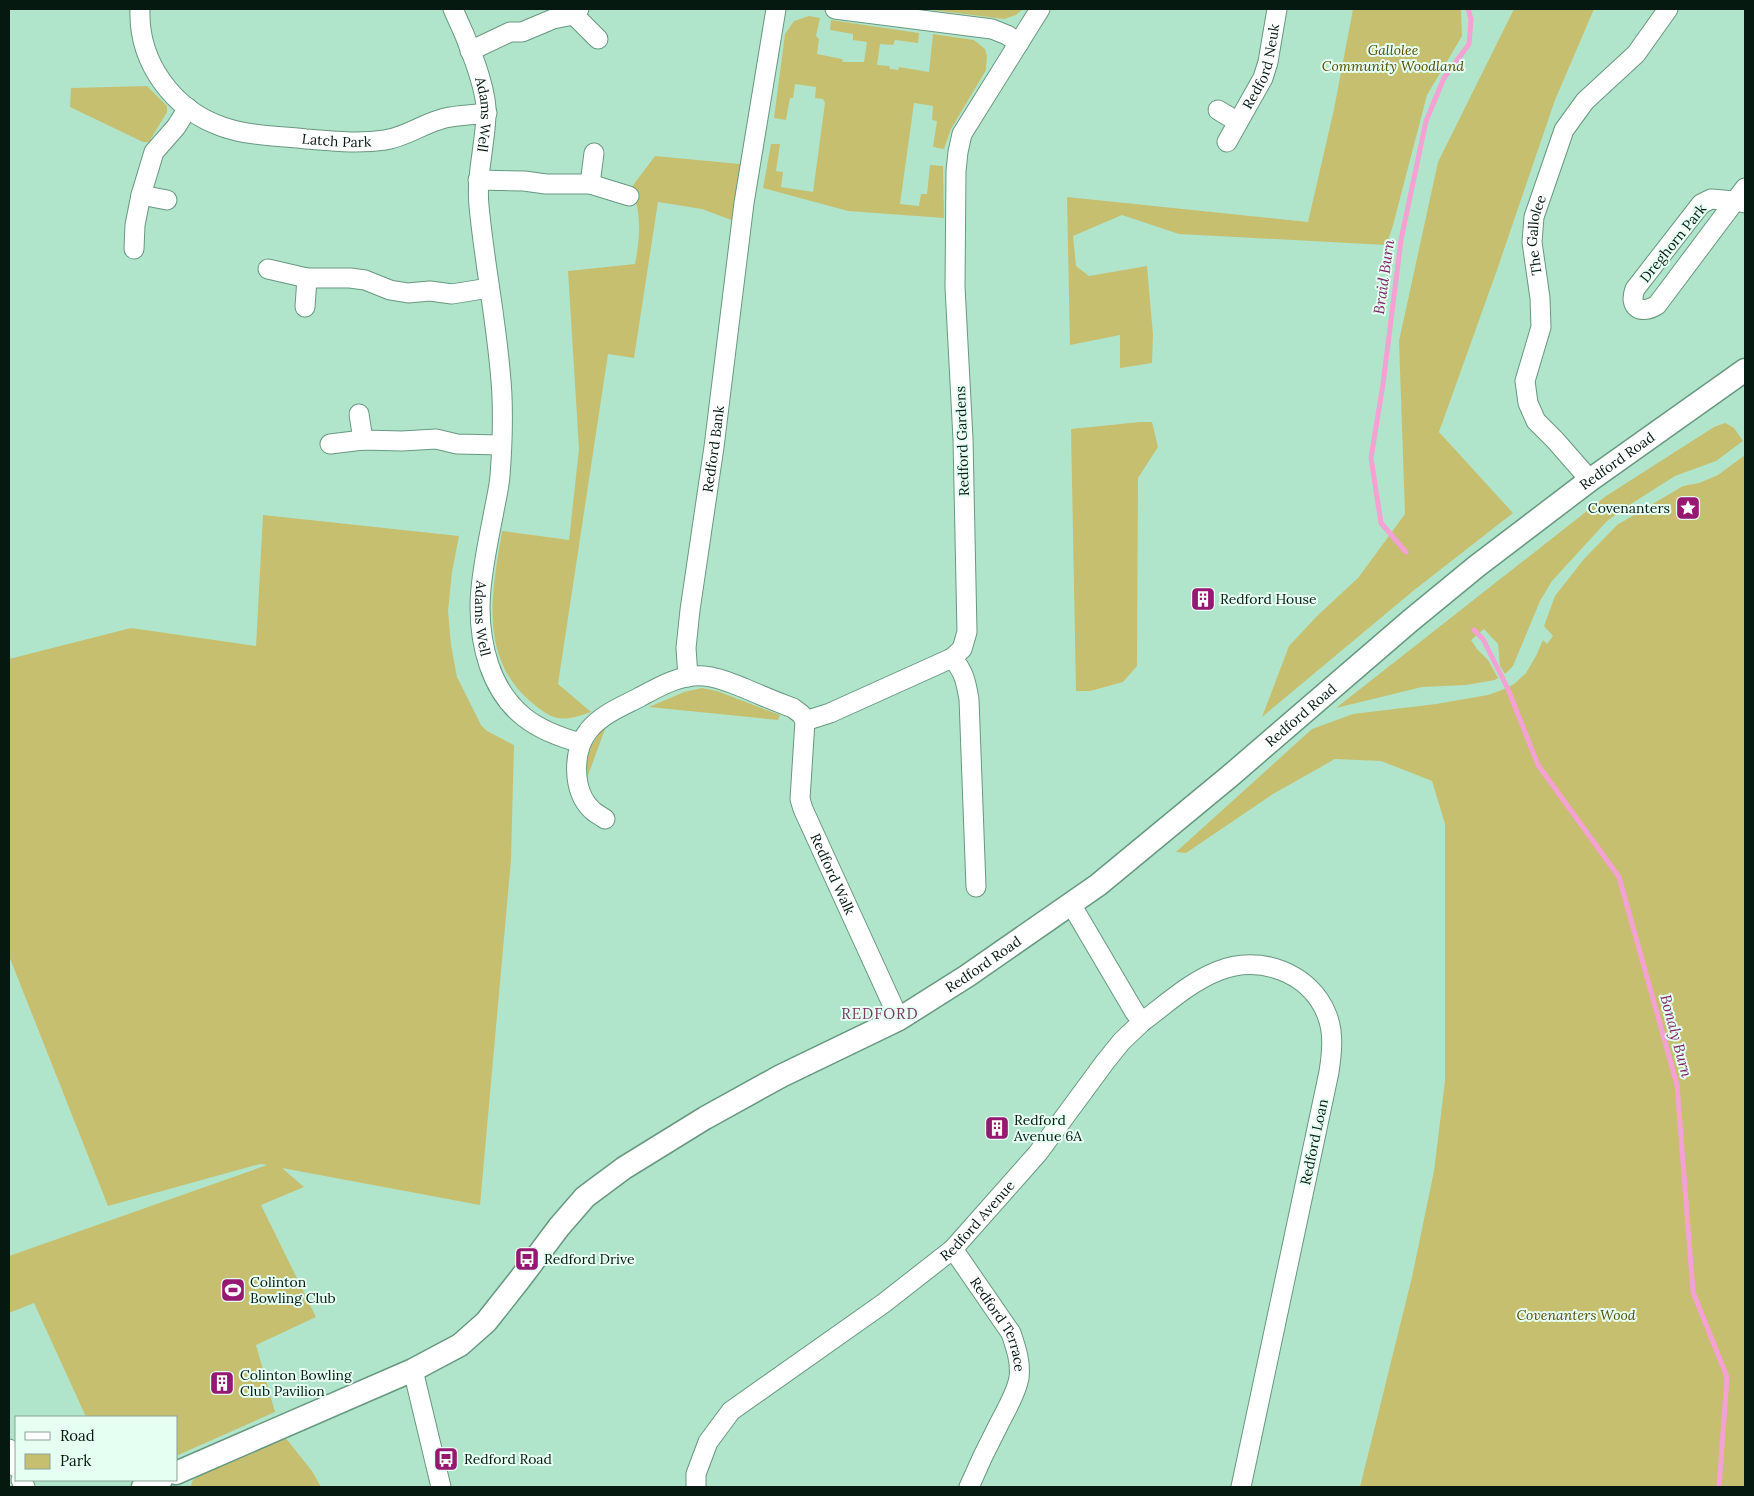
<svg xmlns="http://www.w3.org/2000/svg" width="1754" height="1496" font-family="Lora,serif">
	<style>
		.green { fill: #c7bf70 }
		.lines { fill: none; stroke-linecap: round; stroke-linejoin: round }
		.stream { stroke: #f4a1d3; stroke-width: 5 }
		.minor-casing { stroke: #679880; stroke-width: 21 }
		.major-casing { stroke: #679880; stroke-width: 25 }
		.minor { stroke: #fff; stroke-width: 19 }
		.major { stroke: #fff; stroke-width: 22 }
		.labels { text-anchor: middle; stroke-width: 4; stroke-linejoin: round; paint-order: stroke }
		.park-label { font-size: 14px; font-style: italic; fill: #554e00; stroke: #e5fff2 }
		.street-label { font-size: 14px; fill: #051910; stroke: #e5fff2 }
		.poi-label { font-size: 14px; fill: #051910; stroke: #e5fff2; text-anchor: start }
		.water-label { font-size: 15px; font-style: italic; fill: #822464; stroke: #e5fff2 }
		.neighbourhood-label { font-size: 15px; letter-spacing: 1px; fill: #7a3c63; stroke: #e5fff2 }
	</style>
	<rect width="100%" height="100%" fill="#b1e5cb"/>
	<g class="green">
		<polygon points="924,9 1023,9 1016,15 1004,19"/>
		<polygon points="1353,9 1461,9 1462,36 1427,95 1392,229 1386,245 1179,234 1122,215 1073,236 1076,266 1089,276 1147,266 1153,335 1152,363 1120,368 1120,335 1070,345 1067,197 1308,222 1334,109"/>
		<polygon points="1514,9 1594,9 1555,100 1497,270 1439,432 1513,513 1413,591 1262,717 1289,646 1317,616 1358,578 1405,514 1399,341 1438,162"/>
		<polygon points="809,16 820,18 816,36 819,39 817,54 842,59 843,62 864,62 867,42 853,40 853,34 830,30 831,20 919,33 918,43 895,40 893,45 880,44 877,65 889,66 890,69 898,70 899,67 929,72 933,34 974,40 985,49 987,56 986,70 951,129 944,149 933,147 937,121 932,120 933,106 914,103 900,204 919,206 921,194 927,194 930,165 943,166 944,218 848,211 763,188 771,144 780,144 776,171 783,172 781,187 813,192 825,103 823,99 815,98 816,87 795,84 793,98 790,98 786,120 774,118 785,34 794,21"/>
		<polygon points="147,86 167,106 167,112 149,142 143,142 70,107 71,88"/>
		<path d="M655 156 740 164 734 221 702 209 658 202 634 358 608 354 558 684 591 712C563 722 555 722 531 702 478 657 492 592 502 531L569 540 579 449 568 271 635 264C640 239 642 212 631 188Z"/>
		<polygon points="1140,422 1152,422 1158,447 1138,478 1137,666 1123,682 1090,691 1076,691 1071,429"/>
		<polygon points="1725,423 1734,428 1743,441 1716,461 1675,476 1623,509 1606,522 1552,581 1540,601 1513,666 1505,674 1500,666 1498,644 1484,629 1471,640 1477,649 1488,660 1498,678 1495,680 1466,685 1422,687 1336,708 1606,496 1714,427"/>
		<polygon points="1745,455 1745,1487 1360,1487 1412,1277 1434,1171 1445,1081 1445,824 1432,781 1381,761 1335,759 1273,794 1186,853 1176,852 1312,729 1353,714 1436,704 1488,695 1502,690 1514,684 1526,673 1536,656 1543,640 1547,644 1553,636 1544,626 1555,596 1584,559 1617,525 1683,486 1699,483 1718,475"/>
		<polygon points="263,515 459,536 452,572 448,611 451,645 457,677 481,725 487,731 514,745 511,860 480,1205 282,1168 304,1187 261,1205 316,1317 256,1345 275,1412 176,1456 176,1417 86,1417 34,1303 9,1313 9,1256 267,1165 260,1164 108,1206 9,956 9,659 131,628 256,646"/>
		<polygon points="702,688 717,691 780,715 778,720 649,707 684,692"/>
		<path d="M607 724 587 778C585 753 591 743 607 724Z"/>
		<polygon points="284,1436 312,1471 321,1487 190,1487 193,1480 227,1460"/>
	</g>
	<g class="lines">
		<g class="stream">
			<polyline points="1406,552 1381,523 1371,458 1383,384 1401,240 1426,121 1444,78 1469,44 1471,19 1468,9"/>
			<polyline points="1474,630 1483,639 1508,689 1538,765 1619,877 1677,1085 1693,1292 1727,1377 1719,1487"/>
		</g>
		<defs>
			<g id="minor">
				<path id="s1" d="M140 9C138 62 173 110 223 127 249 136 279 136 306 139 332 141 358 144 385 140 406 137 424 123 445 118 458 115 473 115 487 113"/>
				<path id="s2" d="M453 9C465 34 488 89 486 115 485 146 476 175 479 206 485 270 499 333 502 396 503 422 502 450 500 476 499 488 496 500 494 511 484 564 471 612 489 665 505 712 536 731 581 743"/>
				<polyline points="835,9 992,29 1007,35 1019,43"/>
				<polyline points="574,15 598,39"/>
				<polyline points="470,51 510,32 522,32 553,19 574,15 579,9"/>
				<polyline points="1218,110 1238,122"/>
				<path id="s3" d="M1227 142 1263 78 1268 62 1277 9"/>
				<polyline points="478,180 524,181 546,184 590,184 629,196"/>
				<polyline points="590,184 594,153"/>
				<path d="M1745 188 1735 201 1711 199 1701 204 1635 289C1628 308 1641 315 1657 305L1735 201 1745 203"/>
				<polyline points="141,195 167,200"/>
				<polyline points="134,249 135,225 141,195 154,152 176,127 188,108"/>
				<polyline points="268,269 307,278 350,278 365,280 390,290 408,293 430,291 452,294 489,288"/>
				<polyline points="305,307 307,278"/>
				<polyline points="359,414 363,440"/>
				<polyline points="330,444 363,440 402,441 436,439 457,444 501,445"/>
				<path id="s4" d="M1590 480 1555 440 1536 421 1528 403 1525 381 1541 327 1540 298 1532 242 1534 217 1564 130 1585 101 1636 54 1668 9"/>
				<path id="s5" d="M688 677 686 648 690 610 714 447 744 203 776 9"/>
				<polyline points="805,721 830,713 952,658"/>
				<path id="s6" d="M605 819C601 816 596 814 592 810 572 791 572 751 589 730 602 714 623 706 640 697 660 686 681 674 704 676 718 677 731 683 744 688 760 695 777 702 793 708L801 714 805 721 800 799 803 809 899 1019"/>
				<path d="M976 887 969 699C966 682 964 671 952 658L962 649 967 632 963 439 955 287 956 171 958 152 962 134 1040 9"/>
				<path d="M1142 1022C1166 1004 1190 982 1218 971 1259 954 1310 972 1327 1015 1334 1033 1332 1052 1329 1072L1241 1487"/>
				<path id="s7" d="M953 1249 1011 1333C1016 1348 1021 1362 1019 1378 1016 1394 1006 1410 999 1424 988 1445 978 1466 969 1487"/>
				<polyline points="413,1370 441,1487"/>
				<polyline points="9,1449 16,1467"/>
				<polyline points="21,1480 25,1487"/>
				<path id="s8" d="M696 1487V1474L708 1442 731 1411 884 1303 953 1249 1038 1153 1105 1062 1122 1041 1142 1022 1134 1011 1071 904"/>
			</g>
			<g id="major">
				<path id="s9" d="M176 1473 413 1370 460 1345 486 1322 520 1279 559 1227 585 1197 624 1168 705 1118 781 1076 899 1019 967 976 1098 885 1230 776 1410 621 1477 566 1590 480 1745 370"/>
				<polyline points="143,1487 161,1480"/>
			</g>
		</defs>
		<use href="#minor" class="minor-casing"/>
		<use href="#major" class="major-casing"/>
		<use href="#minor" class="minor"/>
		<use href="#major" class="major"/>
	</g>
	<defs>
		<symbol id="sight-square" viewBox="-11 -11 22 22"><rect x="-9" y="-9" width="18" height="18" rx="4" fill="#961871" stroke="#e5fff2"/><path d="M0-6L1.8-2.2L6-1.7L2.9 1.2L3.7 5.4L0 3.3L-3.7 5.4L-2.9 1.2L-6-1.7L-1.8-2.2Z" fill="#fff"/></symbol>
		<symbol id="building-square" viewBox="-11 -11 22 22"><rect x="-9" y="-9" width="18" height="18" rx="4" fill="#961871" stroke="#e5fff2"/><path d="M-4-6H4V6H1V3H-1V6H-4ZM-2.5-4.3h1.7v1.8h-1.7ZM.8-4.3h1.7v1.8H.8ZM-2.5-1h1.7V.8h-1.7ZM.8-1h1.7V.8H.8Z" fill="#fff"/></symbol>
		<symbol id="bus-square" viewBox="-11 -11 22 22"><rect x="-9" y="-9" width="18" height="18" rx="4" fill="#961871" stroke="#e5fff2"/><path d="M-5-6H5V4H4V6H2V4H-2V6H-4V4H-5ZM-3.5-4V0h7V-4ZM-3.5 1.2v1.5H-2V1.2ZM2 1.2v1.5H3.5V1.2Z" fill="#fff"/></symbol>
		<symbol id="stadium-square" viewBox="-11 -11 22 22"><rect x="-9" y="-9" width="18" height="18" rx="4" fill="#961871" stroke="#e5fff2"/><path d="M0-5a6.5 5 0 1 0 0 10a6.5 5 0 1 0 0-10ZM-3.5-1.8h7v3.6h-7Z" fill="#fff"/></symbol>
	</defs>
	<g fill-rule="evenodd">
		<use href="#sight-square" x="1674" y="494" width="28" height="28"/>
		<use href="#building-square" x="1189" y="585" width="28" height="28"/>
		<use href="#building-square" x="983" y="1114" width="28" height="28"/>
		<use href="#bus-square" x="513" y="1245" width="28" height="28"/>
		<use href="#stadium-square" x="219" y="1276" width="28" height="28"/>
		<use href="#building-square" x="208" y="1369" width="28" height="28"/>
		<use href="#bus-square" x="432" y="1445" width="28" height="28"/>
	</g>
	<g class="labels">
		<g class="park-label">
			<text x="1393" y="55">Gallolee<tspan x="1393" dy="16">Community Woodland</tspan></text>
			<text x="1576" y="1320">Covenanters Wood</text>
		</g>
		<g class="street-label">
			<text dy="5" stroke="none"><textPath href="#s3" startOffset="84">Redford Neuk</textPath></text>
			<text dy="5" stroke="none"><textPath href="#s2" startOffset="111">Adams Well</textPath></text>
			<text dy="5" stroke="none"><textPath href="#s1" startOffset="269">Latch Park</textPath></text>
			<text dy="5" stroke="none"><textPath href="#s4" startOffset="271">The Gallolee</textPath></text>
			<text transform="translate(1673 243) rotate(-51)" y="5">Dreghorn Park</text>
			<text transform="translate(962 441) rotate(-92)" y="5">Redford Gardens</text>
			<text dy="5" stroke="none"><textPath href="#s5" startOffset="230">Redford Bank</textPath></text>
			<text dy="5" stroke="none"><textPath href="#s9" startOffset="1778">Redford Road</textPath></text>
			<text dy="5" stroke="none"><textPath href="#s2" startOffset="619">Adams Well</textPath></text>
			<text dy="5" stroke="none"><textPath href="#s9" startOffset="1372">Redford Road</textPath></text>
			<text dy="5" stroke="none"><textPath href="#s6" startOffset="505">Redford Walk</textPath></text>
			<text dy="5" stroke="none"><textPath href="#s9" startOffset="968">Redford Road</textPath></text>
			<text transform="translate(1314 1142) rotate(-78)" y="5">Redford Loan</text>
			<text dy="5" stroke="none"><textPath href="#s8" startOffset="398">Redford Avenue</textPath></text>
			<text dy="5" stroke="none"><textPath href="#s7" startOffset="89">Redford Terrace</textPath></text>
		</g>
		<g class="poi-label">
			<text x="1670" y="513" text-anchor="end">Covenanters</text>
			<text x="1220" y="604">Redford House</text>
			<text x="1014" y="1125">Redford<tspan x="1014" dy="16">Avenue 6A</tspan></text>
			<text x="544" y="1264">Redford Drive</text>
			<text x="250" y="1287">Colinton<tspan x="250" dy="16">Bowling Club</tspan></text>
			<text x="240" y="1380">Colinton Bowling<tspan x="240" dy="16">Club Pavilion</tspan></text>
			<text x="464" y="1464">Redford Road</text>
		</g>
		<g class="water-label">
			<text transform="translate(1384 277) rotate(-82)" y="5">Braid Burn</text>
			<text transform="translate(1676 1036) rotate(75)" y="5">Bonaly Burn</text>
		</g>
		<g class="neighbourhood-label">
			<text x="880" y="1019">REDFORD</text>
		</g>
	</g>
	<rect width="1754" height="1496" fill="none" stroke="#051910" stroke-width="20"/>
	<rect x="15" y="1416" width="162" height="65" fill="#e5fff2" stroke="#8ba398"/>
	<rect x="25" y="1432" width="25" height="8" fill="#ffffff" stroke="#8ba398"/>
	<text x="60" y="1441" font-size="15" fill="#051910">Road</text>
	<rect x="25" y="1454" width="25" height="15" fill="#c7bf70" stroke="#8ba398"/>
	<text x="60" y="1466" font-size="15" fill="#051910">Park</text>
</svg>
